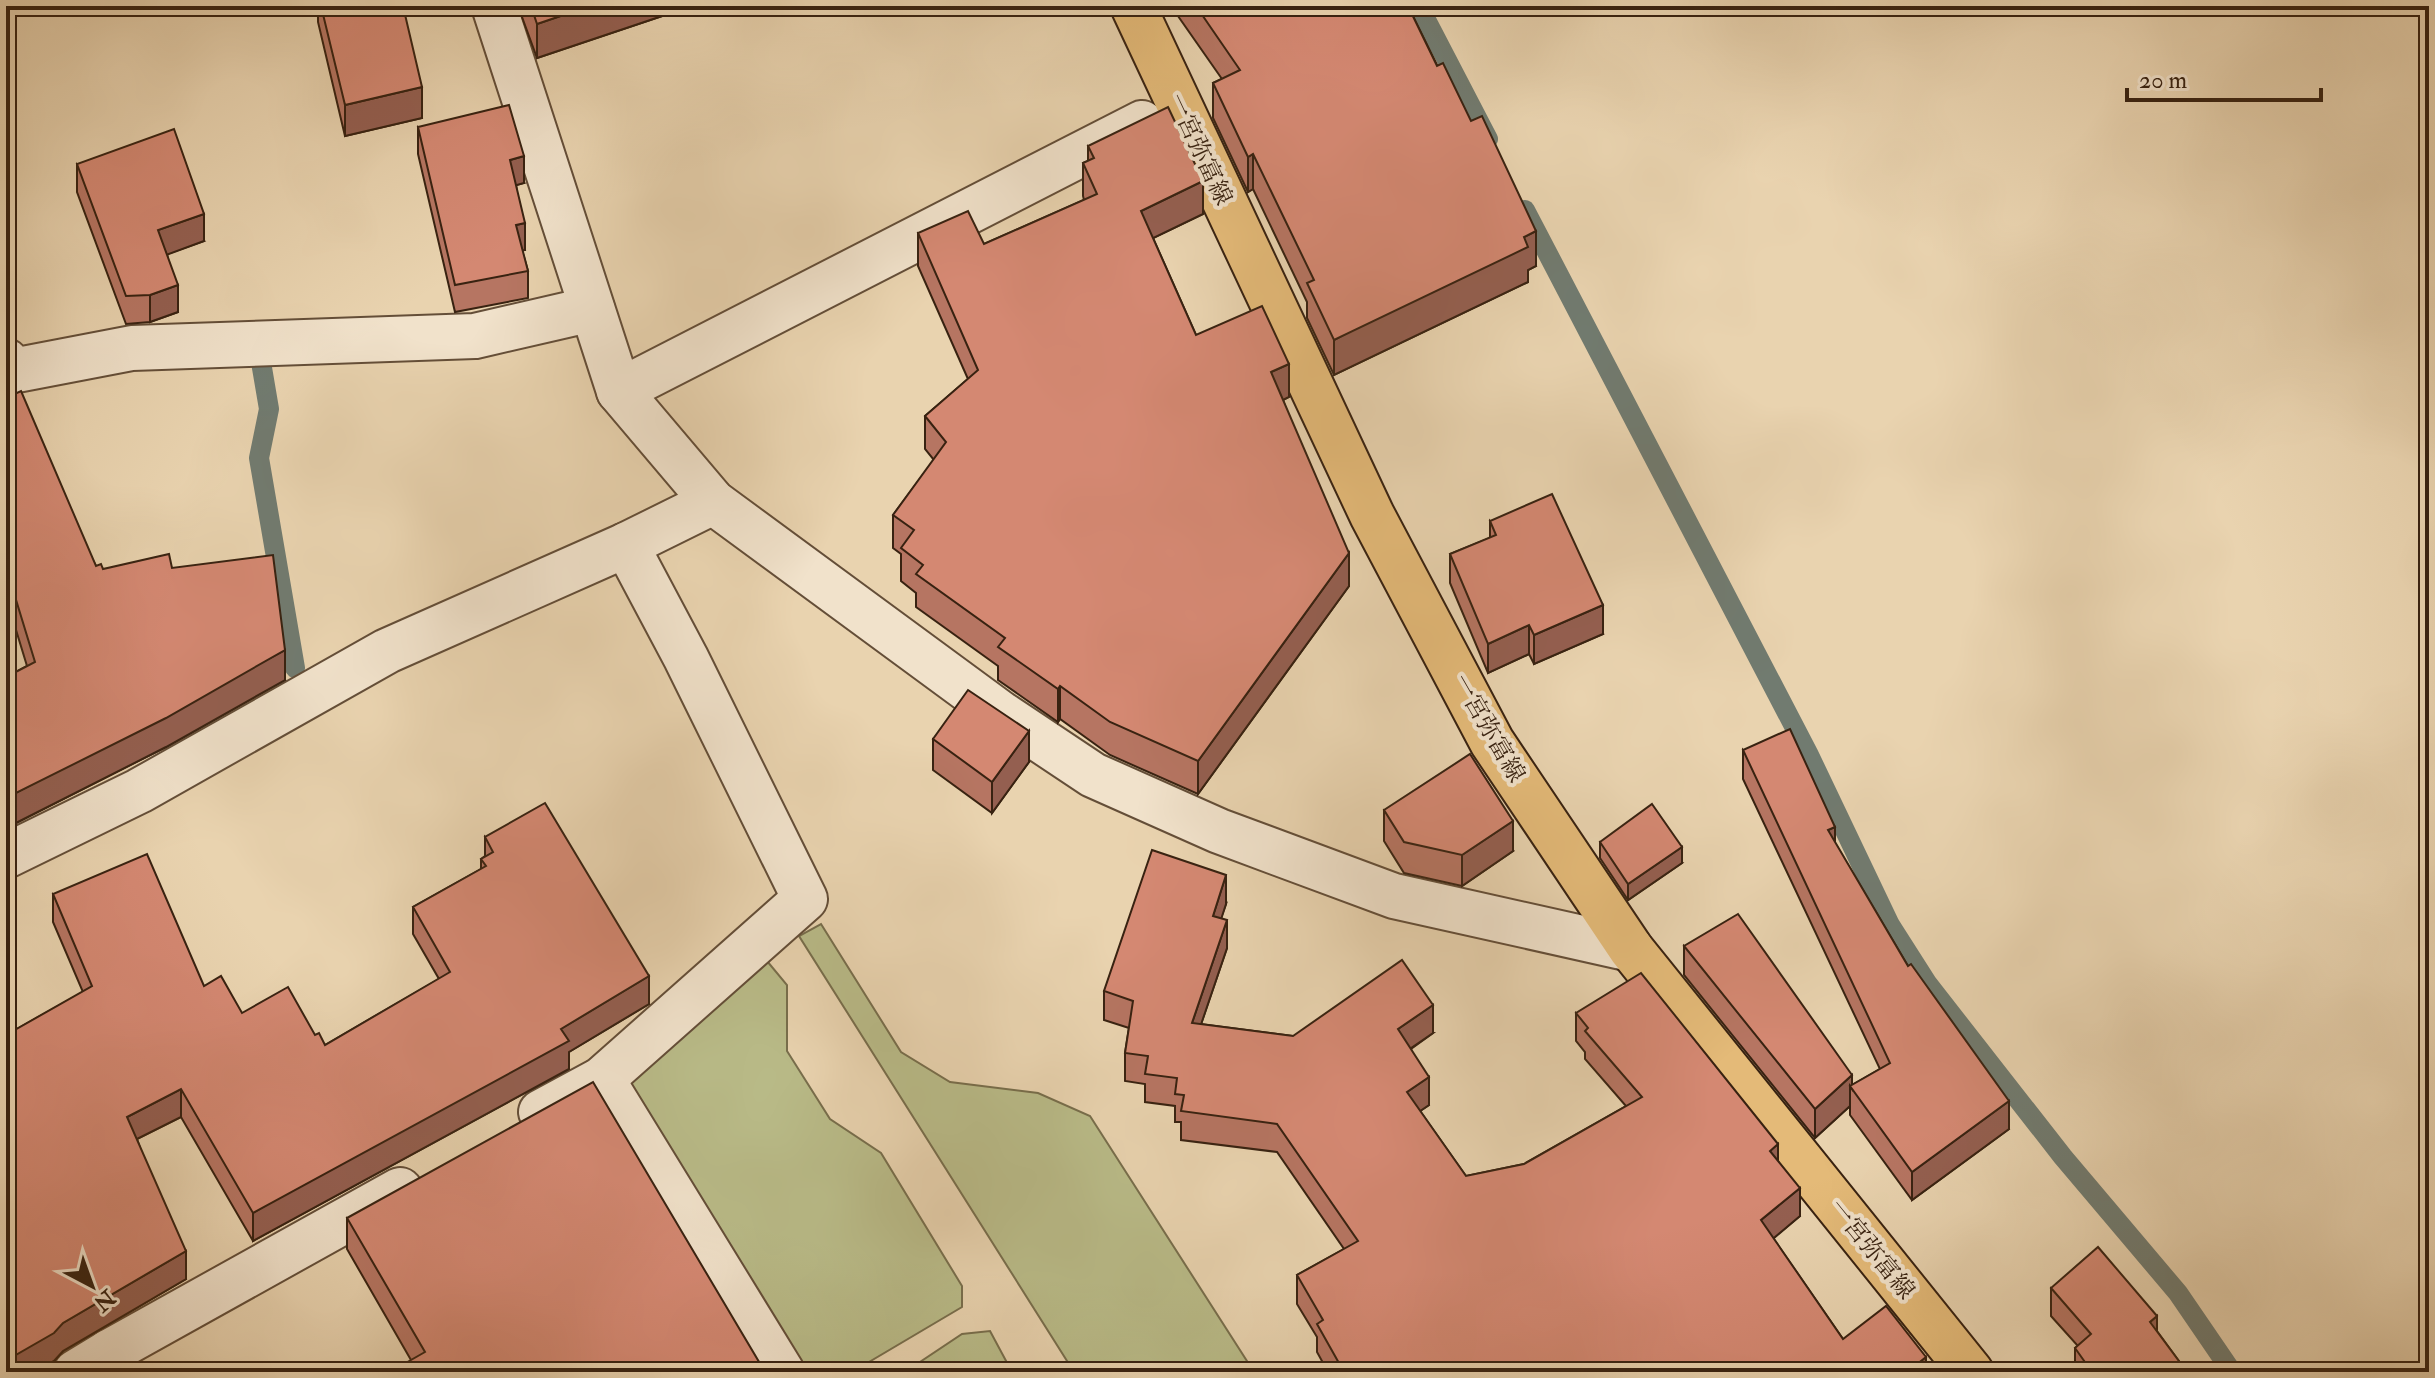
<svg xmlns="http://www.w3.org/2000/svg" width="2435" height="1378" font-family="'IM FELL Double Pica','Noto Serif JP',serif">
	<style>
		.green { fill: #b9bb88; stroke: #786e4c; stroke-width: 2 }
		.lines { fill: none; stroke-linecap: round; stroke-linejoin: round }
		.stream { stroke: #717b70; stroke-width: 20 }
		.minor-casing { stroke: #644e38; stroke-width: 48 }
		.major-casing { stroke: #382211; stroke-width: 48 }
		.minor { stroke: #f1e2cb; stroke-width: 44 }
		.major { stroke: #e4ba78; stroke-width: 44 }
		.wall { fill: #b67562; stroke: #382211; stroke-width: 2 }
		.shaded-wall { fill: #945f50; stroke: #382211; stroke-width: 2 }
		.building { fill: #d48872; stroke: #382211; stroke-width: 2 }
		.labels { text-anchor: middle; stroke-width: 8; stroke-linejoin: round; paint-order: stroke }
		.street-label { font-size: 24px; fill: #382211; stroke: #f1e2cb }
	</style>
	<rect width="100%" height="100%" fill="#e9d3af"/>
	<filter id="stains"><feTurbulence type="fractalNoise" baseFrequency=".0025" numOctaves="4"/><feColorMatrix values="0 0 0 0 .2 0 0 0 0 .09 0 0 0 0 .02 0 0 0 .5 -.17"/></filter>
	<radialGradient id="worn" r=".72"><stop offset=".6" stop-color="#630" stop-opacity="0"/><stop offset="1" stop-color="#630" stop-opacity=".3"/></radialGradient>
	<g class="green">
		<polygon points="821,924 901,1052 950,1082 1038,1093 1090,1116 1254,1372 1074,1372 799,936"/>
		<polygon points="767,961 787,985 787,1051 830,1119 881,1153 962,1286 962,1307 852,1372 803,1372 625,1082"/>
		<polygon points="990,1331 1012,1372 905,1372 962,1334"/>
	</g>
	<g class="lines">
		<g class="stream">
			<polyline points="1422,12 1488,139"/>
			<polyline points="1525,210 1808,753 1890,925 1927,983 2063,1157 2178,1293 2232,1372"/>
			<polyline points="261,362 269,409 259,458 295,668"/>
		</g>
		<defs>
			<g id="minor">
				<polyline points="494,6 619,391 713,502 1000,713 1093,775 1219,831 1394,896 1631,949"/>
				<polyline points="6,361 12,371 132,348 475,336 592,309"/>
				<polyline points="619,391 1142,123"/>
				<polyline points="6,856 139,791 387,651 626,545 713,502"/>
				<polyline points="602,1079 782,1372"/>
				<polyline points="541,1112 602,1079 805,899 686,658 626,545"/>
				<polyline points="109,1352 400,1190"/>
				<polyline points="76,1372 109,1352 118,1372"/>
			</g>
			<polyline id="major" points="1133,6 1372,515 1492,742 1631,949 1971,1372"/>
		</defs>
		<use href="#minor" class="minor-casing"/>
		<use href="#major" class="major-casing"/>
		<use href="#minor" class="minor"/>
		<use href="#major" class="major"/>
	</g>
	<g class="wall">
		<polygon points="318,6 403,6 422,118 345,136 318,22"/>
		<polygon points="518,6 692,6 537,58"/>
		<polygon points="1171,6 1408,6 1536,266 1528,270 1528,282 1334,375 1307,318 1307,302 1253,189 1248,192 1213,118 1213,83 1222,79"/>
		<polygon points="418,127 524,183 516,185 525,250 522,250 528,271 528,298 455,312 418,154"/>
		<polygon points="1088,146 1203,214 1153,238 1196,335 1289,397 1283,400 1349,586 1198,794 1110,755 1060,719 1058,722 998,680 998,666 916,607 916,593 901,581 901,554 893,548 893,515 934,460 925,449 925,416 968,379 918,266 918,233 984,244 1084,200 1083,196 1083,163 1088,161"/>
		<polygon points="77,164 204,241 167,254 178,312 150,322 126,324 77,192"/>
		<polygon points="6,398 96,566 103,569 172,568 285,680 166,747 6,828 6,677 27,666 6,597"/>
		<polygon points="1490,521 1603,634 1534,664 1529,654 1488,673 1450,583 1450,554 1490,538"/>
		<polygon points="933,739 1029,762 992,813 933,770"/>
		<polygon points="1743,750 1835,843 1908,966 2009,1129 1912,1200 1850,1115 1850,1106 1815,1138 1684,975 1684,946 1852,1085 1880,1069 1743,779"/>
		<polygon points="1384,810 1513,851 1462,886 1404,873 1384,841"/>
		<polygon points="485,837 649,1004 569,1052 569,1069 253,1241 181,1117 137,1139 186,1279 63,1351 54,1361 34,1372 6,1372 6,1035 83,992 53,922 53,894 204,986 242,1013 315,1035 325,1045 439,979 413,934 413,907 481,869 481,859 485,856"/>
		<polygon points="1600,842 1682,863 1628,900 1600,858"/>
		<polygon points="1226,904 1221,918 1227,948 1201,1024 1293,1036 1433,1033 1411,1049 1429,1105 1420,1111 1466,1176 1524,1164 1626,1106 1585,1059 1585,1052 1576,1041 1576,1013 1778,1161 1800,1216 1773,1238 1843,1339 1926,1372 1328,1372 1317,1352 1317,1337 1297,1304 1297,1275 1344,1249 1277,1152 1181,1140 1181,1122 1175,1122 1175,1106 1145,1102 1145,1084 1125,1081 1125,1053 1129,1028 1104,1020 1104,991"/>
		<polygon points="347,1218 765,1372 411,1360 347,1249"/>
		<polygon points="2051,1288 2157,1331 2187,1372 2075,1372 2075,1348 2078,1346 2051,1316"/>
	</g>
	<g class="shaded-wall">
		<polygon points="590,6 692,6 537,58 537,24"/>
		<polygon points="422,87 422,118 345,136 345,105"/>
		<polygon points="1253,154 1253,189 1248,192 1248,157"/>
		<polygon points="524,156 524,183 510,187 510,160"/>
		<polygon points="1203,181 1203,214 1141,244 1141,211"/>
		<polygon points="204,214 204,241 158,258 158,230"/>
		<polygon points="525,223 525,250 516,252 516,225"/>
		<polygon points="1536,231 1536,266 1528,270 1528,282 1334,375 1334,340 1524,237"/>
		<polygon points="178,285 178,312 150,322 150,295"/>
		<polygon points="1289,364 1289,397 1271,406 1271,372"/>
		<polygon points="1349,553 1349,586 1198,794 1198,761"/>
		<polygon points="1603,605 1603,634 1534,664 1534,635"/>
		<polygon points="1529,625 1529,654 1488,673 1488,644"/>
		<polygon points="285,650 285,680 166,747 6,828 6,798"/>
		<polygon points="1060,686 1060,719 1058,722 1058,689"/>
		<polygon points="1029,731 1029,762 992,813 992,782"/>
		<polygon points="1513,821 1513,851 1462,886 1462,855"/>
		<polygon points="1835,827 1835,856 1828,830"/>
		<polygon points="1682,847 1682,863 1628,900 1628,884"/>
		<polygon points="1226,875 1226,904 1213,944 1213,916"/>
		<polygon points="1227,920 1227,948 1192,1051 1192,1023"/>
		<polygon points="649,976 649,1004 569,1052 569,1069 253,1241 253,1213"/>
		<polygon points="1433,1005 1433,1033 1398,1057 1398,1029"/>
		<polygon points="1852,1075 1852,1089 1850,1086 1850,1106 1815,1138 1815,1109"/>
		<polygon points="1429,1077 1429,1105 1407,1120 1407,1092"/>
		<polygon points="181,1089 181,1117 127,1144 127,1117"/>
		<polygon points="2009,1101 2009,1129 1912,1200 1912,1172"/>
		<polygon points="1778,1144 1778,1172 1770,1151"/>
		<polygon points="1800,1188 1800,1216 1761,1249 1761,1220"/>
		<polygon points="186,1251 186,1279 63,1351 54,1361 34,1372 7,1372 7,1360 63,1323"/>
		<polygon points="2157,1316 2157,1343 2150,1322"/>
		<polygon points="1926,1357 1926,1372 1907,1372"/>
	</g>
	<g class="building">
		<polygon points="321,6 403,6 422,87 345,105"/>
		<polygon points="531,6 590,6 537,24"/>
		<polygon points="1196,6 1408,6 1437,66 1443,63 1471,121 1482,116 1536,231 1524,237 1528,247 1334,340 1307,283 1314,280 1253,154 1248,157 1213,83 1240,70"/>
		<polygon points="509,105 524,156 510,160 525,223 516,225 528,271 455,285 418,127"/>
		<polygon points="1168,107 1203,181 1141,211 1196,335 1262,306 1289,364 1271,372 1349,553 1198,761 1110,722 1060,686 1058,689 998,647 1005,638 916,574 923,565 901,548 914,530 893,515 946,442 925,416 978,370 918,233 968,211 984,244 1097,194 1083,163 1094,158 1088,146"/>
		<polygon points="174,129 204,214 158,230 178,285 150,295 126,296 77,164"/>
		<polygon points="21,391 96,566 101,564 103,569 169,554 172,568 273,555 285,650 166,718 6,798 6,677 35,662 6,567 6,398"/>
		<polygon points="1552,494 1603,605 1534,635 1529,625 1488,644 1450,554 1496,535 1490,521"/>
		<polygon points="968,690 1029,731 992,782 933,739"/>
		<polygon points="1790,729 1835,827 1828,830 1908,966 1911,964 2009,1101 1912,1172 1850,1086 1890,1063 1743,750"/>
		<polygon points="1470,754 1513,821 1462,855 1404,842 1384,810"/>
		<polygon points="545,803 649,976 561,1029 569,1041 253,1213 181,1089 127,1117 186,1251 63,1323 54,1333 7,1360 6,1035 92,986 53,894 147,854 204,986 221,976 242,1013 288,987 315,1035 319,1033 325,1045 450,972 413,907 486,866 481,859 493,852 485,837"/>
		<polygon points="1652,804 1682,847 1628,884 1600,842"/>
		<polygon points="1152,850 1226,875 1213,916 1227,920 1192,1023 1293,1036 1402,960 1433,1005 1398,1029 1429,1077 1407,1092 1466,1176 1524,1164 1642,1097 1585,1031 1588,1028 1576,1013 1641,973 1778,1144 1770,1151 1800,1188 1761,1220 1843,1339 1886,1306 1926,1357 1907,1372 1344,1372 1317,1324 1323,1320 1297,1275 1358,1241 1277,1124 1181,1111 1184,1095 1175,1094 1177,1078 1145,1074 1148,1056 1125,1053 1133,1001 1104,991"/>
		<polygon points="1738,914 1852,1075 1815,1109 1684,946"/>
		<polygon points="593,1082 765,1372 390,1372 425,1352 347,1218"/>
		<polygon points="2098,1247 2157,1316 2150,1322 2187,1372 2092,1372 2075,1348 2091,1334 2051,1288"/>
	</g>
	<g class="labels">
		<g class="street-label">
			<text transform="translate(1200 149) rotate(65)" y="8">一宮弥富線</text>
			<text transform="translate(1489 728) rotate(60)" y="8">一宮弥富線</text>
			<text transform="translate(1872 1249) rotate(51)" y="8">一宮弥富線</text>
		</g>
	</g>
	<rect width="2435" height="1378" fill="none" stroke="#e9d3af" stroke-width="32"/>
	<rect x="8" y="8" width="2419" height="1362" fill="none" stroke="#382211" stroke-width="4"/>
	<rect x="16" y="16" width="2403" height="1346" fill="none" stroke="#382211" stroke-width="2"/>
	<g transform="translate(92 1286) rotate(139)" stroke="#f1e2cb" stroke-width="6" paint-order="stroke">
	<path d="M0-6L14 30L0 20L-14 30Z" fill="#382211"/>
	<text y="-12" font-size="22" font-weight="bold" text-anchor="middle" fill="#382211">N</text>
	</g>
	<path d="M2127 88v12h194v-12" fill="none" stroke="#382211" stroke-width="4"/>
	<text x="2139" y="88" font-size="24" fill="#382211" stroke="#f1e2cb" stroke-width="6" paint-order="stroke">20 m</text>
	<rect width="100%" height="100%" filter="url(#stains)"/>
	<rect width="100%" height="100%" fill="url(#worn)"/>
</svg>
